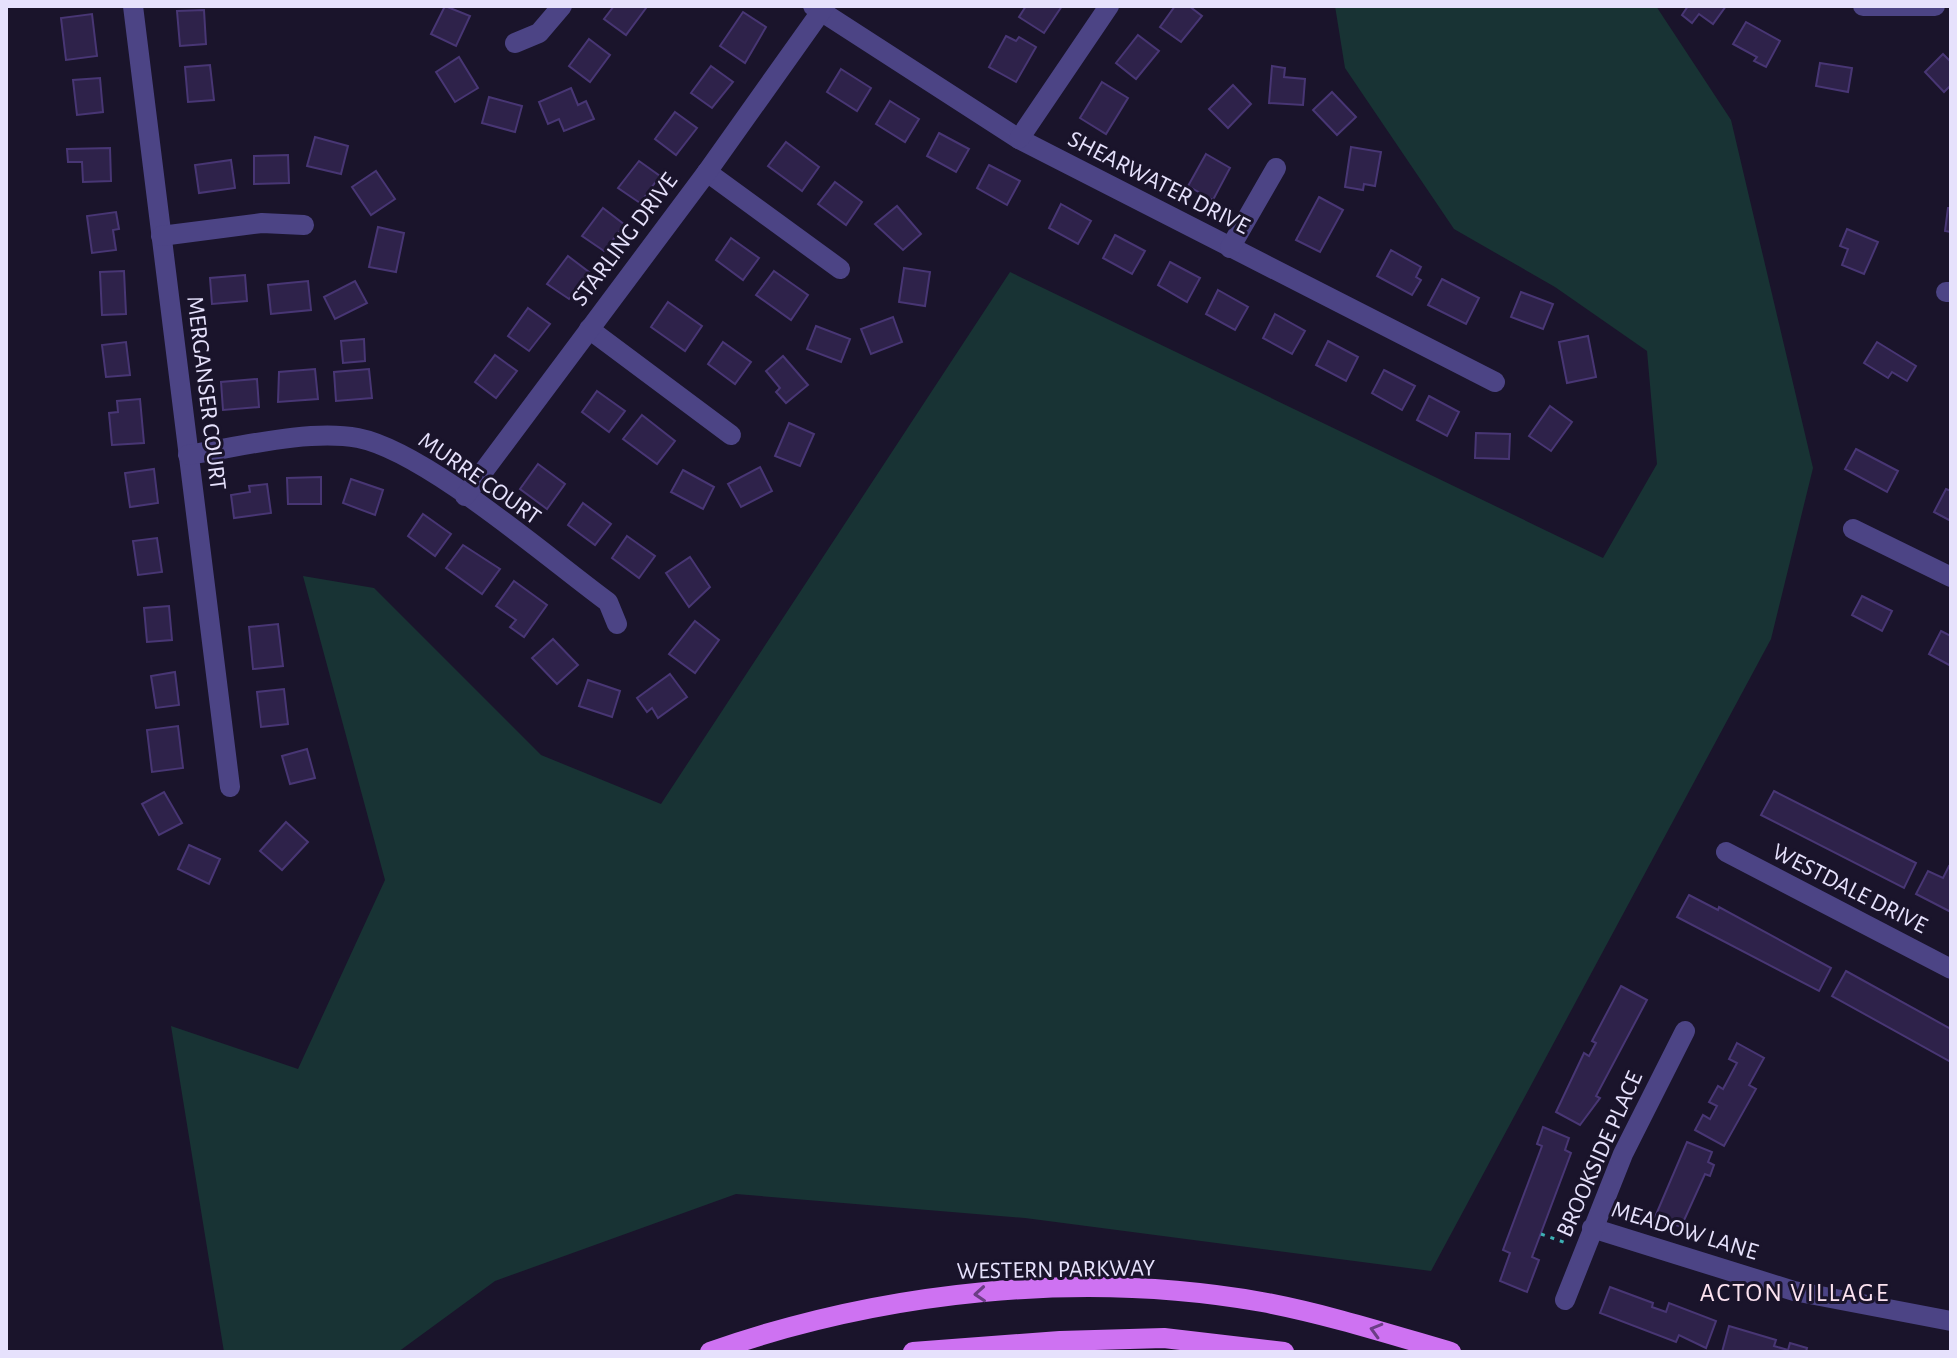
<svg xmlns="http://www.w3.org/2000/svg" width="1957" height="1358" font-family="'Alegreya Sans',sans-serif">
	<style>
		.green { fill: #183334 }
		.building { fill: #2e224a; stroke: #483674; stroke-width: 2 }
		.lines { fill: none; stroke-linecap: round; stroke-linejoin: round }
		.path { stroke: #3db0b4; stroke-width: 3; stroke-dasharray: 4 6; stroke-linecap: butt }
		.minor { stroke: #4c4485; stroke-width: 20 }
		.major { stroke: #ce72f2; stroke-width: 20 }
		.oneway { stroke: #6b3e85 }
		.labels { text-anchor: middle; stroke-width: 6; stroke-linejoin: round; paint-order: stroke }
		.street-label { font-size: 24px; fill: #e6e1fc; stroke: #1a142b }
		.neighbourhood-label { font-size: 26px; letter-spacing: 2px; fill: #fce2f0; stroke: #1a142b }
	</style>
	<rect width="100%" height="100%" fill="#1a142b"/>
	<polygon class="green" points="1335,6 1656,6 1731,120 1813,468 1771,639 1431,1271 1025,1218 736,1194 495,1281 398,1352 224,1352 171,1026 298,1069 385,880 303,576 374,588 541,755 661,804 1010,272 1603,558 1657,464 1647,351 1555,287 1454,229 1345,68"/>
	<g class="building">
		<polygon points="445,6 470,16 456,46 431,34"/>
		<polygon points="614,6 643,6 646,8 626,35 604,19"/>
		<polygon points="1026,6 1062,6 1044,33 1019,17"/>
		<polygon points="1175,6 1189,6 1202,16 1181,42 1160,27"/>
		<polygon points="1688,6 1726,6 1713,24 1699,14 1692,23 1682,15"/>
		<polygon points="204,10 206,44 180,46 177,11"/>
		<polygon points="743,12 766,27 745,63 720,46"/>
		<polygon points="92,14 97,56 66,60 61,18"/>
		<polygon points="1746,22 1780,41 1766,67 1754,61 1757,57 1733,44"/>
		<polygon points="1138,35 1159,51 1136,79 1116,63"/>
		<polygon points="1006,36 1016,41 1019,37 1036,47 1016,82 989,67"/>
		<polygon points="589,39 610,55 590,82 569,66"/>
		<polygon points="1943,54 1951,62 1951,90 1949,87 1944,92 1925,72"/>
		<polygon points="459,57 478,88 455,102 436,72"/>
		<polygon points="1820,63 1852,68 1848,92 1816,86"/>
		<polygon points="210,65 214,100 188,102 185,67"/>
		<polygon points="711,66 733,82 712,108 691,93"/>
		<polygon points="1272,66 1285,68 1284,77 1305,79 1303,105 1269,103"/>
		<polygon points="841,69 871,88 857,111 827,92"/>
		<polygon points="100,78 103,112 77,115 73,80"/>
		<polygon points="1102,82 1128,98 1106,134 1080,118"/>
		<polygon points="1233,85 1251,104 1228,128 1209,109"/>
		<polygon points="571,88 578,105 586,101 594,119 564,131 559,119 548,124 539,102"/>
		<polygon points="1332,92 1356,117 1337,135 1313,110"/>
		<polygon points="489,97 522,106 515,132 482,123"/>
		<polygon points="890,101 919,119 905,142 876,124"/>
		<polygon points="675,112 697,128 676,155 655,139"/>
		<polygon points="939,133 969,149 956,172 927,156"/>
		<polygon points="315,137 348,146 341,174 307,166"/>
		<polygon points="786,142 819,167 802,191 768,166"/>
		<polygon points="1351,147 1381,152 1375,186 1364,184 1363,190 1345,187"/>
		<polygon points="110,148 111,181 83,182 82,162 68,162 67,149"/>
		<polygon points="1206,154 1230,168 1213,200 1188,186"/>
		<polygon points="288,155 289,183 254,184 254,156"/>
		<polygon points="231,160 235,188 199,193 195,165"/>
		<polygon points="639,161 660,176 640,203 618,188"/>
		<polygon points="989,165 1020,181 1007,205 977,188"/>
		<polygon points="376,171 395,199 371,215 352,187"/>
		<polygon points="835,182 862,202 846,225 818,204"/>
		<polygon points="1319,197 1343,210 1320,252 1296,240"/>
		<polygon points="1061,204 1091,221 1078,244 1049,228"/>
		<polygon points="897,206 921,234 903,250 875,224"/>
		<polygon points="603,208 625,225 604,251 582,236"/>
		<polygon points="1948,208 1951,208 1951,232 1945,231"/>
		<polygon points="116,212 119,229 113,230 116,250 92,253 87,216"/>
		<polygon points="378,227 404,233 396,272 369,267"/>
		<polygon points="1847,229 1878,242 1864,274 1842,265 1848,249 1840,246"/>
		<polygon points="1115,235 1145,251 1132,274 1103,258"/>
		<polygon points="731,238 759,258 743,280 716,260"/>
		<polygon points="1391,250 1421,267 1416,277 1421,280 1412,295 1377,276"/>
		<polygon points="568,256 589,272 569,299 547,284"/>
		<polygon points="1170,262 1200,278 1187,302 1158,285"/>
		<polygon points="904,268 930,272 925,306 899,302"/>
		<polygon points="124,271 126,314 102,315 100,272"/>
		<polygon points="774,271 808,295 791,320 756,295"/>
		<polygon points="245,275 247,301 212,304 210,278"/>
		<polygon points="1442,279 1479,298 1466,324 1428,305"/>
		<polygon points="308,281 311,310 271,314 268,285"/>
		<polygon points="355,281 367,303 335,319 324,297"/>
		<polygon points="1218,290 1248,307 1235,330 1206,314"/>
		<polygon points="1521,292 1553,304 1543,329 1511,317"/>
		<polygon points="668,302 702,326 685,351 651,327"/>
		<polygon points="528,308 550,324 529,351 508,336"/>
		<polygon points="1275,314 1305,331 1292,354 1263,338"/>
		<polygon points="893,317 902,342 871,354 861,329"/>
		<polygon points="816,326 850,339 841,362 807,349"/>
		<polygon points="1588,336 1596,377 1567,383 1559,342"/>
		<polygon points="364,339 365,361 343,363 341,341"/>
		<polygon points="1328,341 1358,357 1346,381 1316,365"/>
		<polygon points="126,342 130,375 106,377 102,345"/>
		<polygon points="723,342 751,362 735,384 708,364"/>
		<polygon points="1877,342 1916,366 1907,381 1892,372 1888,378 1864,363"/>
		<polygon points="495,355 517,371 496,398 475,382"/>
		<polygon points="783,356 808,385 786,403 776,392 780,388 766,371"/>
		<polygon points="315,369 318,399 278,402 279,372"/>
		<polygon points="369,369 372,398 336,401 334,372"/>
		<polygon points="1384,370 1415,386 1402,410 1372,393"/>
		<polygon points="257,379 259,407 223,410 221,382"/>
		<polygon points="597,391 625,411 609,432 582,412"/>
		<polygon points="1429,396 1459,412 1447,436 1417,420"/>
		<polygon points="140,399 144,443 112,445 109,413 118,412 117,401"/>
		<polygon points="1550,406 1572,422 1551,451 1529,436"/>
		<polygon points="642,415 675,441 657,464 623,439"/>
		<polygon points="789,423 814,434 800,466 775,456"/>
		<polygon points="1476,433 1510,434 1509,459 1475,458"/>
		<polygon points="1856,449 1898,471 1887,492 1845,469"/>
		<polygon points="538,464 565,484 547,509 520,489"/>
		<polygon points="760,467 772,491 741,507 728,484"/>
		<polygon points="154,469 158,503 130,507 125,473"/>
		<polygon points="683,470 714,487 703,509 671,492"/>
		<polygon points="321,477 321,504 288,504 287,478"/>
		<polygon points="351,479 383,490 375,515 343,503"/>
		<polygon points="267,484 271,513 234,518 231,495 250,492 249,486"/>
		<polygon points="1946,489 1951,491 1951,521 1934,512"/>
		<polygon points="583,503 611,524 595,545 568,525"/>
		<polygon points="423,514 451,534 435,556 408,536"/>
		<polygon points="627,536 655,556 639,578 612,558"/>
		<polygon points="157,538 162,572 138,575 133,541"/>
		<polygon points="463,545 500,569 482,594 446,568"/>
		<polygon points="690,557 710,587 689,607 666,573"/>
		<polygon points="514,581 547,605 524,637 510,627 516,620 496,606"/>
		<polygon points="1862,596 1892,611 1882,631 1852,615"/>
		<polygon points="169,606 172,640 147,642 144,608"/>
		<polygon points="695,621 719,640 695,673 669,654"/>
		<polygon points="278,624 283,666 253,669 249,627"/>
		<polygon points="1941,631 1951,636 1951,666 1929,654"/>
		<polygon points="553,639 578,665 557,684 532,658"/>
		<polygon points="175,672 179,705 156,708 151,676"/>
		<polygon points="670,674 687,697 658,718 652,708 647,712 637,698"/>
		<polygon points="588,680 620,691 612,717 579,706"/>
		<polygon points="284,689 288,724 261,727 257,692"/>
		<polygon points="178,726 183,768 152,772 147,730"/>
		<polygon points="307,749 315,778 290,784 282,756"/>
		<polygon points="1774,791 1916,863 1904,888 1761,815"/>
		<polygon points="164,792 182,823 159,835 142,804"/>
		<polygon points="286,822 308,842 282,870 260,851"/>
		<polygon points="189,845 220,859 209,884 178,869"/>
		<polygon points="1949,866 1951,867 1951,912 1916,894 1928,871 1943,878"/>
		<polygon points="1689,895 1718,910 1719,907 1831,968 1819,991 1677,917"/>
		<polygon points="1846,971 1951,1029 1951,1062 1832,996"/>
		<polygon points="1621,986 1647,1000 1596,1096 1600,1098 1580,1125 1556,1112 1584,1053 1589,1056 1596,1043 1592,1041"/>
		<polygon points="1737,1043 1764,1058 1749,1085 1756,1089 1724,1146 1695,1130 1703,1115 1710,1119 1717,1106 1709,1102 1718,1086 1723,1089 1737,1063 1729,1059"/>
		<polygon points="1543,1127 1569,1138 1565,1150 1571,1153 1532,1257 1539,1260 1527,1292 1500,1281 1510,1253 1503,1250 1542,1146 1537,1144"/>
		<polygon points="1687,1142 1712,1152 1708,1162 1714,1165 1710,1176 1705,1174 1681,1227 1655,1217"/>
		<polygon points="1610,1287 1653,1303 1652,1307 1666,1312 1669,1303 1716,1321 1706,1348 1679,1335 1676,1342 1600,1313"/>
		<polygon points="1729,1326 1776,1340 1774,1346 1788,1350 1790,1343 1807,1348 1806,1352 1722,1352"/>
	</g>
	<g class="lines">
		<polyline class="path" points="1541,1234 1566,1243"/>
		<g class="minor">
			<polyline points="133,6 230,787"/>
			<polyline points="813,6 1019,139 1495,382"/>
			<polyline points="1863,6 1935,6"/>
			<polyline points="515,43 539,33 562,6"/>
			<polyline points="1019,139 1109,6"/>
			<polyline points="707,172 840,269"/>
			<polyline points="161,236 262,223 304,225"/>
			<polyline points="1230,248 1276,168"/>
			<polyline points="1946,292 1951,292"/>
			<polyline points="589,329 731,435"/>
			<path d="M188 455C239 447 308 429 358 438 425 451 548 558 608 602L617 624"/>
			<polyline points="465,496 707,172 825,6"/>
			<polyline points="1853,529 1951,577"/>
			<polyline points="1726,852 1951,969"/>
			<polyline points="1592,1228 1794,1291 1951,1321"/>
			<polyline points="1565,1300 1623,1154 1685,1031"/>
		</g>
		<g class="major">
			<path d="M710 1352C883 1291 1081 1270 1262 1302 1326 1314 1389 1334 1451 1352"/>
			<polyline points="913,1352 1060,1341 1164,1338 1284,1352"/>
		</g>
	</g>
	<defs><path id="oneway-chevron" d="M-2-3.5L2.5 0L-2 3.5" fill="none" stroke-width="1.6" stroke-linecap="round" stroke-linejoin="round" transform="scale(2)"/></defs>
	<g class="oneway">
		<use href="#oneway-chevron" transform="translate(980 1294) rotate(176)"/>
		<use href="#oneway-chevron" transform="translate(1376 1330) rotate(-164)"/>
	</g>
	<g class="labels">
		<g class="street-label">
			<text transform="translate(1159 182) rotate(27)" y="8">SHEARWATER DRIVE</text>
			<text transform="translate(624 239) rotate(-53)" y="8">STARLING DRIVE</text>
			<text transform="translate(207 393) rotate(83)" y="8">MERGANSER COURT</text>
			<text transform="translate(480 478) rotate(35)" y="8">MURRE COURT</text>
			<text transform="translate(1850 888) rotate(27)" y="8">WESTDALE DRIVE</text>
			<text transform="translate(1599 1154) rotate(-66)" y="8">BROOKSIDE PLACE</text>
			<text transform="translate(1685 1230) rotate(17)" y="8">MEADOW LANE</text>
			<text transform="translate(1056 1269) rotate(-1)" y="8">WESTERN PARKWAY</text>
		</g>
		<g class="neighbourhood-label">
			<text x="1795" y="1301">ACTON VILLAGE</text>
		</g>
	</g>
	<rect width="1957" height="1358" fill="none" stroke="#e6e1fc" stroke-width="16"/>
</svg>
